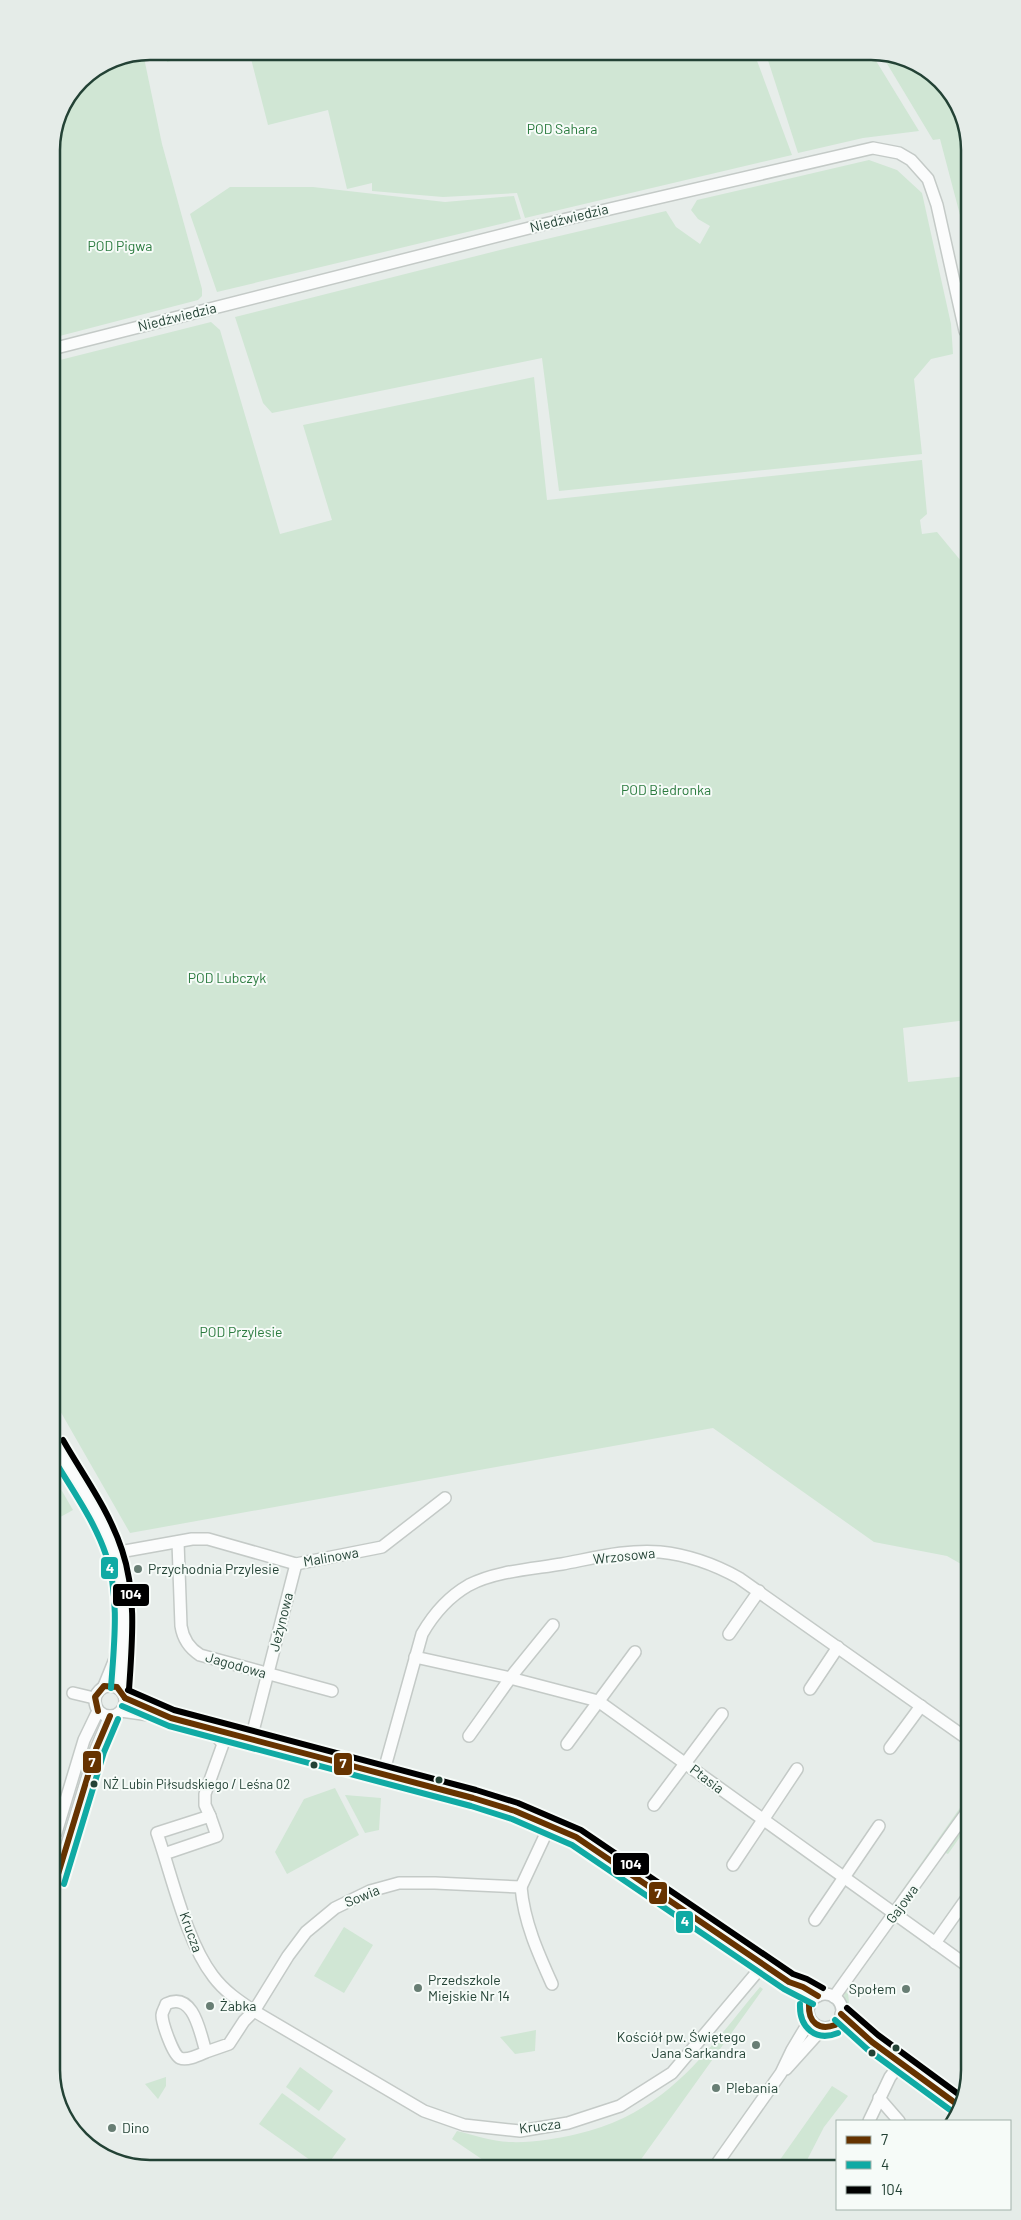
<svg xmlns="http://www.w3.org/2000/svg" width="1021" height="2220" font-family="Barlow,sans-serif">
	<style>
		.green { fill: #d0e6d4 }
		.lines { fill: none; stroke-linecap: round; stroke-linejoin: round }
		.minor-casing { stroke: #c4cac7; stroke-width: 14 }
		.minor { stroke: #fbfcfc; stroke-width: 11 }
		.bus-1-casing { stroke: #f6fbf8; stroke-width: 10 }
		.bus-2-casing { stroke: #f6fbf8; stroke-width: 10 }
		.bus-3-casing { stroke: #f6fbf8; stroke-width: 10 }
		.bus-1 { stroke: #630; stroke-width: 6 }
		.bus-2 { stroke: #10aaa4; stroke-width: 6 }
		.bus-3 { stroke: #000; stroke-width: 6 }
		.poi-dot { fill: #687e74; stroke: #f6fbf8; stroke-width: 2 }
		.bus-dot { fill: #234235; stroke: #f6fbf8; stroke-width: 2 }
		.labels { text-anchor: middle; stroke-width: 4; stroke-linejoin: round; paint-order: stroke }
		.bus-label { font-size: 13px; fill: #234235; stroke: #f6fbf8; text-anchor: start }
		.park-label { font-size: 14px; fill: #2b7b3f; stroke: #f6fbf8 }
		.street-label { font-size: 14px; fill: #234235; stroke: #f6fbf8 }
		.poi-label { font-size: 14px; fill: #234235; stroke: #f6fbf8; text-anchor: start }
		.rim { fill: none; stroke: #234235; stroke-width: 2.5 }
		.line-badge { stroke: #f6fbf8; stroke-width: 2 }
		.badge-label { font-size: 14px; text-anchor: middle; font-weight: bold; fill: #fff }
	</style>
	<rect width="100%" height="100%" fill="#e7edea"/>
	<g class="green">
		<polygon points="165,51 209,51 167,62"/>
		<polygon points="249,51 756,51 756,58 792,155 525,218 517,193 443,197 372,191 372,183 347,189 328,110 268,125"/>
		<polygon points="765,51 870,51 919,131 863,138 798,153"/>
		<polygon points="880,52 931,72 964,118 965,234 940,139 933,140"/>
		<polygon points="143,53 162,144 202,289 202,296 198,300 52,338 51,144 59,112 80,80 113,59"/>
		<polygon points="869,160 897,170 922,193 951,324 953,354 931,359 914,379 922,454 559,491 542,358 272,413 263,403 235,317 508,248 666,211 676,227 700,244 710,226 698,219 691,210 697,200"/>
		<polygon points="230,187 313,187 445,202 514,196 521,219 217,292 190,214"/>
		<polygon points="211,322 220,330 280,534 332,520 303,425 534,377 547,500 922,460 927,514 920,520 922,534 937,532 966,567 967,1020 903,1028 908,1082 967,1076 968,1568 947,1556 874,1542 713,1428 130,1533 55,1402 52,362"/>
		<polygon points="55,1479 73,1510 55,1520"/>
		<polygon points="335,1788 359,1835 287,1874 275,1852 304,1799"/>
		<polygon points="345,1795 381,1798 379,1830 365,1833"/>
		<polygon points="969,1795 969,1801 899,1900 896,1899"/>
		<polygon points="969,1817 969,1824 948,1854 943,1852"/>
		<polygon points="344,1927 373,1945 344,1993 314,1976"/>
		<path d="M760 1987 763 1989 637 2165 492 2166 452 2139 457 2131C473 2135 492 2141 509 2142 532 2143 555 2139 577 2134 667 2113 704 2054 760 1987Z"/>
		<polygon points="845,1991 848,1994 851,2019 843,2001"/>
		<polygon points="536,2030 535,2051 515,2054 500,2037"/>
		<polygon points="300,2067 333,2091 319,2111 286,2087"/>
		<polygon points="166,2077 166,2086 158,2099 145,2084"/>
		<polygon points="832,2086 848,2096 824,2127 805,2164 777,2164"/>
		<polygon points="282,2093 346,2139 326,2167 320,2167 259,2124"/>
	</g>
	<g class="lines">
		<defs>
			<g id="minor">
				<polyline points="52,349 545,224 873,148 899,153 911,160 928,179 937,205 965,331"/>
				<path d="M55 1444C75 1479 100 1514 114 1552 127 1588 123 1650 120 1689"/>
				<path d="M178 1542 181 1626C183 1639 189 1648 200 1655L332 1691"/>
				<polyline points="114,1553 192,1539 208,1539 296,1564 382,1547 445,1498"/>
				<polyline points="729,1634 759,1591"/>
				<polyline points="415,1657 510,1678 598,1701 969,1967"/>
				<circle cx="110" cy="1701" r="15"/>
				<polyline points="104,1686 115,1659 117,1647"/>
				<polyline points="810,1689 838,1647"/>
				<polyline points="73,1693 94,1698"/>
				<polyline points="125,1698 163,1714"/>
				<polyline points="121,1711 171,1718 271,1744 473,1798 515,1811 550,1825 608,1857 789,1982 809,2005"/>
				<polyline points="210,1728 223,1744 205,1794 205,1805 210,1816"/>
				<polyline points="469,1736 514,1673 553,1625"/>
				<polyline points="251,1739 296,1564"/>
				<polyline points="567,1744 635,1652"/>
				<polyline points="890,1748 921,1706"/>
				<path d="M383 1774 422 1634C434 1613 448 1597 469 1585 496 1571 532 1569 562 1564 594 1558 628 1549 660 1552 689 1555 714 1564 739 1578L969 1740"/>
				<polyline points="654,1805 722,1714"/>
				<polyline points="56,1833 84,1740 98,1711"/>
				<path d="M164 1854 217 1836 210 1816 157 1833C172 1876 186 1941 213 1976 224 1991 239 2001 254 2011L424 2111 464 2125 520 2131 568 2123 620 2106 672 2073 763 1965"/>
				<polyline points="733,1865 797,1769"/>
				<polyline points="56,1881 96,1749 110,1716"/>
				<path d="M521 1887C524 1922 538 1953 552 1984"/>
				<polyline points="815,1920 879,1826"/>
				<polyline points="935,1943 969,1895"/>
				<polyline points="789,1982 803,1987 818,1996"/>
				<circle cx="825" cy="2011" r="17"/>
				<polyline points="834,1997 969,1809"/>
				<polyline points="841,2014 872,2042 958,2105"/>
				<path d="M206 2052C199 2055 187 2061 180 2058 173 2055 162 2023 162 2015 162 2012 165 2008 166 2004 194 1991 200 2033 206 2052L229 2044 244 2021 254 2011 288 1956 306 1932 335 1908 370 1891 399 1883H435L521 1887 550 1825"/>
				<polyline points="786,2069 823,2028"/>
				<polyline points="879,2098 899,2121"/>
				<polyline points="869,2121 890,2077 900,2064"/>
				<polyline points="716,2165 781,2073 792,2050 810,2020"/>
			</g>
		</defs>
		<use href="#minor" class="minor-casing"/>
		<use href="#minor" class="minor"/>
		<defs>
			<g id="bus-1">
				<polyline points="125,1698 171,1718 473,1798 515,1811 576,1837 789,1982 803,1987 818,1996"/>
				<polyline points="98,1711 95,1697 104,1686 117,1687 125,1698"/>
				<polyline points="56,1881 96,1749 110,1716"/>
				<path d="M809 2005C808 2022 819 2031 835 2025"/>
				<polyline points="841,2014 872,2042 958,2105"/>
			</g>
			<g id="bus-2">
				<path d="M55 1461C73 1491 95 1522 106 1555 120 1597 114 1645 111 1688"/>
				<polyline points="122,1706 169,1726 471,1806 512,1819 572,1845 784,1989 813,2004"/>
				<polyline points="64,1884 104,1752 118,1719"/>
				<path d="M800 2004C799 2028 816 2042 838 2033"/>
				<polyline points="835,2020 867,2049 953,2112"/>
			</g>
			<g id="bus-3">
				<path d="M63 1440C83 1475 109 1510 122 1550 137 1594 132 1644 129 1690"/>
				<polyline points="128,1690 174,1710 476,1790 518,1803 581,1830 793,1974 807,1979 823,1988"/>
				<polyline points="847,2008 878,2035 961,2096"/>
			</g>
		</defs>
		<use href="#bus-1" class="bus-1-casing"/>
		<use href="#bus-2" class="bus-2-casing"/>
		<use href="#bus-3" class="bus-3-casing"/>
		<use href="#bus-1" class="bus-1"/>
		<use href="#bus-2" class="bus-2"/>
		<use href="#bus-3" class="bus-3"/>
	</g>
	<g class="poi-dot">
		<circle cx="138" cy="1569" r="5"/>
		<circle cx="418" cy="1988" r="5"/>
		<circle cx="906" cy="1989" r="5"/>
		<circle cx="210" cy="2006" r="5"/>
		<circle cx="756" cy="2045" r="5"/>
		<circle cx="716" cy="2088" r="5"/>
		<circle cx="112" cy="2128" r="5"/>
	</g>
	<g class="bus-dot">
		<circle cx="314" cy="1765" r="4.5"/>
		<circle cx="439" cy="1780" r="4.5"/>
		<circle cx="94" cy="1784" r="4.5"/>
		<circle cx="896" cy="2048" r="4.5"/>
		<circle cx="872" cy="2053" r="4.5"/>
	</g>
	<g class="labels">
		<g class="bus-label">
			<text x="103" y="1789">NŻ Lubin Piłsudskiego / Leśna 02</text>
		</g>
		<g class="park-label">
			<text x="562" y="134">POD Sahara</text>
			<text x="120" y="251">POD Pigwa</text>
			<text x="666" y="795">POD Biedronka</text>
			<text x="227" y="983">POD Lubczyk</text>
			<text x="241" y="1337">POD Przylesie</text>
		</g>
		<g class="street-label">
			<text transform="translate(569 218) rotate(-14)" y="5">Niedźwiedzia</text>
			<text transform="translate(177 317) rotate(-14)" y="5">Niedźwiedzia</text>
			<text transform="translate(624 1556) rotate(-6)" y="5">Wrzosowa</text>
			<text transform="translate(331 1557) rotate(-10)" y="5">Malinowa</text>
			<text transform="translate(281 1622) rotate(-76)" y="5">Jeżynowa</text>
			<text transform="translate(236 1665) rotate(16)" y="5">Jagodowa</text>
			<text transform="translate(707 1779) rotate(37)" y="5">Ptasia</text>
			<text transform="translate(362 1896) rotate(-22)" y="5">Sowia</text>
			<text transform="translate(902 1904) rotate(-54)" y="5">Gajowa</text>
			<text transform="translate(191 1932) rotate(70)" y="5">Krucza</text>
			<text transform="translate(540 2126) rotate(-7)" y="5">Krucza</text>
		</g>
		<g class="poi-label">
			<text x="148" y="1574">Przychodnia Przylesie</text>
			<text x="428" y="1985">Przedszkole<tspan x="428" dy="16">Miejskie Nr 14</tspan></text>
			<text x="896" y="1994" text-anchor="end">Społem</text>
			<text x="220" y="2011">Żabka</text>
			<text x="746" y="2042" text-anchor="end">Kościół pw. Świętego<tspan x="746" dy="16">Jana Sarkandra</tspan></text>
			<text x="726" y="2093">Plebania</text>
			<text x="122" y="2133">Dino</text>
		</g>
	</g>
	<path d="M0 0H1021V2220H0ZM150 60H871A90 90 0 0 1 961 150V2070A90 90 0 0 1 871 2160H150A90 90 0 0 1 60 2070V150A90 90 0 0 1 150 60Z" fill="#e5ece8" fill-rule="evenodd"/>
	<path class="rim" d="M150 60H871A90 90 0 0 1 961 150V2070A90 90 0 0 1 871 2160H150A90 90 0 0 1 60 2070V150A90 90 0 0 1 150 60Z"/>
	<g class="line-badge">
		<rect x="100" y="1556" width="19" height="24" rx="5" fill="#10aaa4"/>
		<rect x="112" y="1583" width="38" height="24" rx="5" fill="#000"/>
		<rect x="82" y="1750" width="20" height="24" rx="5" fill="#630"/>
		<rect x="333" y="1752" width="20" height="24" rx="5" fill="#630"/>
		<rect x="612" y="1852" width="38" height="24" rx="5" fill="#000"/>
		<rect x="648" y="1881" width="20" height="24" rx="5" fill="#630"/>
		<rect x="675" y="1910" width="19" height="24" rx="5" fill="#10aaa4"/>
	</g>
	<g class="badge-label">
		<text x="110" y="1573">4</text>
		<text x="131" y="1599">104</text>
		<text x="92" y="1767">7</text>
		<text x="343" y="1768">7</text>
		<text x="631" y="1869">104</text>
		<text x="658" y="1898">7</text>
		<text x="685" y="1926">4</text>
	</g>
	<rect x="836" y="2120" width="175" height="90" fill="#f6fbf8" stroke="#a2b1aa"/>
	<rect x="846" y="2136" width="25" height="8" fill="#663300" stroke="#a2b1aa"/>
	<text x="881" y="2145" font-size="15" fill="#234235">7</text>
	<rect x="846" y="2161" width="25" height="8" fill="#10aaa4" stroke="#a2b1aa"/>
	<text x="881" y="2170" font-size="15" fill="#234235">4</text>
	<rect x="846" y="2186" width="25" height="8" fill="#000000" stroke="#a2b1aa"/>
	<text x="881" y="2195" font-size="15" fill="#234235">104</text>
</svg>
